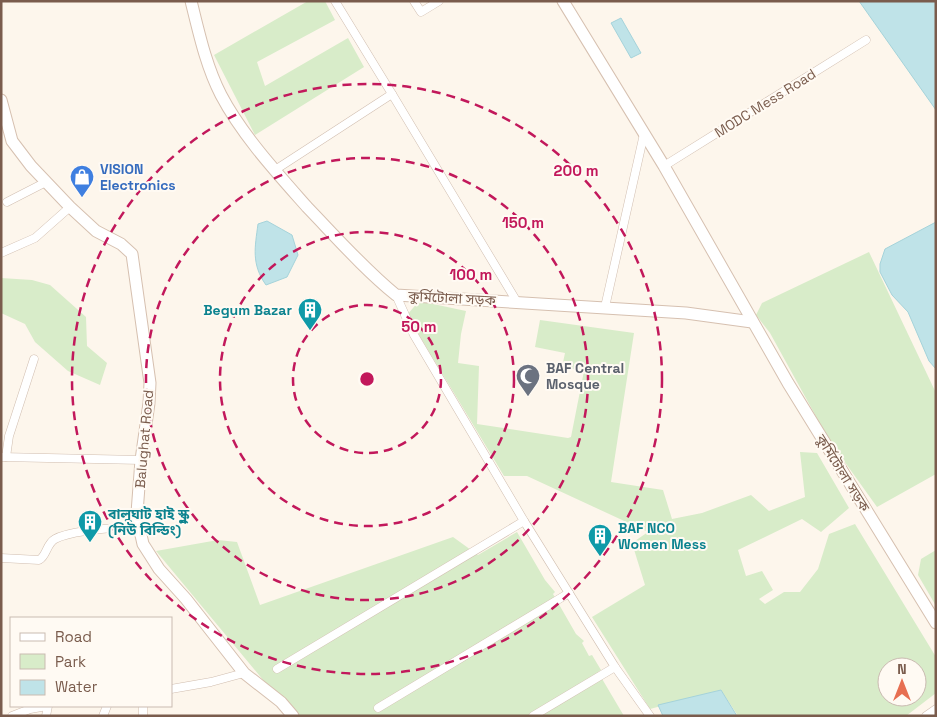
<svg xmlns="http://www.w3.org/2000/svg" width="937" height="717" font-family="'Space Grotesk','Noto Sans Bengali',sans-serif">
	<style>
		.green { fill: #d8ecc9; fill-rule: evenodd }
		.water { fill: #bfe3e8; stroke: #a5d3da }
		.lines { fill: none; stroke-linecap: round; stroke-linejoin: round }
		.street-casing { stroke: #d1beb0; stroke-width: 9 }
		.secondary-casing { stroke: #d6c0b0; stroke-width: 13 }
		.street { stroke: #fff; stroke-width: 8 }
		.secondary { stroke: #fff; stroke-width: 11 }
		.ring { fill: none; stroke: #c2185b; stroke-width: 2.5; stroke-dasharray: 9 6 }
		.labels { text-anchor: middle; stroke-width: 4; stroke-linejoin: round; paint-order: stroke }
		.street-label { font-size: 14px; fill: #7a5c4d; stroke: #fffaf3 }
		.shop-label { font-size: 14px; font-weight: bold; fill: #366cbe; stroke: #fffaf3; text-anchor: start }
		.culture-label { font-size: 14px; font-weight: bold; fill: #0d838f; stroke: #fffaf3; text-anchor: start }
		.worship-label { font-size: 14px; font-weight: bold; fill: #5b616d; stroke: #fffaf3; text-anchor: start }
		.centre { fill: #c2185b; stroke: #fffaf3; stroke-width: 2.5 }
		.ring-label { font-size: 15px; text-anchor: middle; font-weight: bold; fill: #c2185b; stroke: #fffaf3; stroke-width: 4; stroke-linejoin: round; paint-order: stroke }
	</style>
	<rect width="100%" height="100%" fill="#fdf6ec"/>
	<g class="green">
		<polygon points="308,1 325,1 335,20 257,62 265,86 348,38 364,67 255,135 214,55"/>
		<polygon points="869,252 936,393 936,474 877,507 829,440 770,333 756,315 762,303"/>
		<polygon points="1,278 32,280 50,285 86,317 87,346 107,363 100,385 68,371 35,342 25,324 1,313"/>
		<path d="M419 301 466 311 461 334 458 363 479 366 477 424 568 438 571 437 584 371 562 367 565 353 535 347 540 320 634 333 611 482 663 490 672 519 702 513 751 495 769 511 805 497 800 452 817 453 849 508 821 532 802 519 738 550 746 576 762 571 773 590 759 599 765 604 784 592H800L818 569 829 534 855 524 936 657V693L906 716H738L721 690 650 709 592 617 645 585 632 543 648 532 527 476H504L407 315ZM887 667H917V697H887Z"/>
		<polygon points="517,532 545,580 555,592 553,594 576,634 584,641 582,643 589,656 592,655 601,670 598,672 624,716 293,716 156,551 218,540 237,542 260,605 453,537 478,555"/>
		<polygon points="936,550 936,606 918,575 921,559"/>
	</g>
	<g class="water">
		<polygon points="859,1 936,1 936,110"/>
		<polygon points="621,18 641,53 631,58 611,23"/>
		<path d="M267 221 292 235 298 255 287 277 266 285C251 264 255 247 258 224Z"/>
		<polygon points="936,222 936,369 929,361 908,312 892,295 880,272 880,264 885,249"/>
		<polygon points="721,690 737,716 663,716 658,705"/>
	</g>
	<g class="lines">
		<defs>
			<g id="street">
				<polyline points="335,1 392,94"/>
				<polyline points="414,1 421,12 439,1"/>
				<polyline points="664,166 866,40"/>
				<polyline points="275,170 392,94 517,302"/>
				<polyline points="7,202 46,182"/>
				<polyline points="1,253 35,238 70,207"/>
				<polyline points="396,295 414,335 524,521 615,667 650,716"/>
				<polyline points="605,307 644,134"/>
				<polyline points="1,457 141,460"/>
				<polyline points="6,457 9,436 34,359"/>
				<path d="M1 558 39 560C47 556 46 544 55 539 71 530 116 528 136 526"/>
				<polyline points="277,669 524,521"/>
				<polyline points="171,689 211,682 244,673"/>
				<polyline points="378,708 569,593"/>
				<polyline points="12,716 30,709 47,706"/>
				<polyline points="46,716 48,706"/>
				<polyline points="103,716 107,706"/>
				<polyline points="143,716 143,706"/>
				<polyline points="533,716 615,667"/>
				<polyline points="926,716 936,709"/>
			</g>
			<g id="secondary">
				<path d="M191 1C199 33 206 66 221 95 242 135 277 173 307 207 336 237 364 269 396 295L686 313 752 322"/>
				<polyline points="563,1 664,166 788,383 936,623"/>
				<polyline points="1,100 12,141 31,166 70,207 96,231 121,244 132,254 150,383 149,403 141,460 136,526 141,535 143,544 159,569 186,599 244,673 281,702 293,716"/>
			</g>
		</defs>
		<use href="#street" class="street-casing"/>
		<use href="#secondary" class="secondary-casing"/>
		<use href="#street" class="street"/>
		<use href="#secondary" class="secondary"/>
	</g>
	<g class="ring">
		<circle cx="367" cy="379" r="74"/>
		<circle cx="367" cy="379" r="147"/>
		<circle cx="367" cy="379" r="221"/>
		<circle cx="367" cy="379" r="295"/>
	</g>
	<defs>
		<symbol id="shop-pin" viewBox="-11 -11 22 30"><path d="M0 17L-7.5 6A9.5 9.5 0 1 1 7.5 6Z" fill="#3f7fe0" stroke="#fffaf3"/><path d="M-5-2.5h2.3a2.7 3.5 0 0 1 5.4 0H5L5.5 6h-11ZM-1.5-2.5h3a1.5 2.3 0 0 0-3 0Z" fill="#fff"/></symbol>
		<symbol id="building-pin" viewBox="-11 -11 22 30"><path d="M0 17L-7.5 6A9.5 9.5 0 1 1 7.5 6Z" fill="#0f9aa8" stroke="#fffaf3"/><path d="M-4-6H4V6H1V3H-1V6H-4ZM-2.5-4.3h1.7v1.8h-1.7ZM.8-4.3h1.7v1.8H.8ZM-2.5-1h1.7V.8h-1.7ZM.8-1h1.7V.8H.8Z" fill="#fff"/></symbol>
		<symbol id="mosque-pin" viewBox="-11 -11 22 30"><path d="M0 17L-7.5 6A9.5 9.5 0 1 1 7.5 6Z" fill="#6b7280" stroke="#fffaf3"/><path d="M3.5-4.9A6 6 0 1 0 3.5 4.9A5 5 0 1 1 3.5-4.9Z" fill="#fff"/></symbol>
	</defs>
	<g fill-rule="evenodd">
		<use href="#shop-pin" x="68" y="163" width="28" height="38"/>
		<use href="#building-pin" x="296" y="296" width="28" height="38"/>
		<use href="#mosque-pin" x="514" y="362" width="28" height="38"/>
		<use href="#building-pin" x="76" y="508" width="28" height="38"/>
		<use href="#building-pin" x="586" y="522" width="28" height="38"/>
	</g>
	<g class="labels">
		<g class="street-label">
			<text transform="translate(765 103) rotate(-32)" y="5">MODC Mess Road</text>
			<text transform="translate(452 298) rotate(3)" y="5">কুর্মিটোলা সড়ক</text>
			<text transform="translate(144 439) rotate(-85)" y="5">Balughat Road</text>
			<text transform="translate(843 473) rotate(58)" y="5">কুর্মিটোলা সড়ক</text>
		</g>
		<g class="shop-label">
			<text x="100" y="174">VISION<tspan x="100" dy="16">Electronics</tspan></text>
		</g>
		<g class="culture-label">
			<text x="292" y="315" text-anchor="end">Begum Bazar</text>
			<text x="108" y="519">বালুঘাট হাই স্কুল<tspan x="108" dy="16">(নিউ বিল্ডিং)</tspan></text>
			<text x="618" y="533">BAF NCO<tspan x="618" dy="16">Women Mess</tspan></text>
		</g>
		<g class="worship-label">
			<text x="546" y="373">BAF Central<tspan x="546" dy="16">Mosque</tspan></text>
		</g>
	</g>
	<circle cx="367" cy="379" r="8" class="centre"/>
	<g class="ring-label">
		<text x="576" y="176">200 m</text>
		<text x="523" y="228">150 m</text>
		<text x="471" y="280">100 m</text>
		<text x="419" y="332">50 m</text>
	</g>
	<rect width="937" height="717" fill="none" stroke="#7a5c4d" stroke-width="5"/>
	<rect x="10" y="617" width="162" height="90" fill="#fffaf3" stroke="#cabbb1"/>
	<rect x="20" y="633" width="25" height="8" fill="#ffffff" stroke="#cabbb1"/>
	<text x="55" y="642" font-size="15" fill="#7a5c4d">Road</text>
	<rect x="20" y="654" width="25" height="15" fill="#d8ecc9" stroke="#cabbb1"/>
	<text x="55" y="667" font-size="15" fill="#7a5c4d">Park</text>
	<rect x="20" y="680" width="25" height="15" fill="#bfe3e8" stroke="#cabbb1"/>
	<text x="55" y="692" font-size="15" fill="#7a5c4d">Water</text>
	<g transform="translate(902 682)"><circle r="24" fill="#fffaf3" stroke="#cabbb1"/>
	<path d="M0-4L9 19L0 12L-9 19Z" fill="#e76f51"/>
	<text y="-8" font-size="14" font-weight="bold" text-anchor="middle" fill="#7a5c4d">N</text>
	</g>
</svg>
